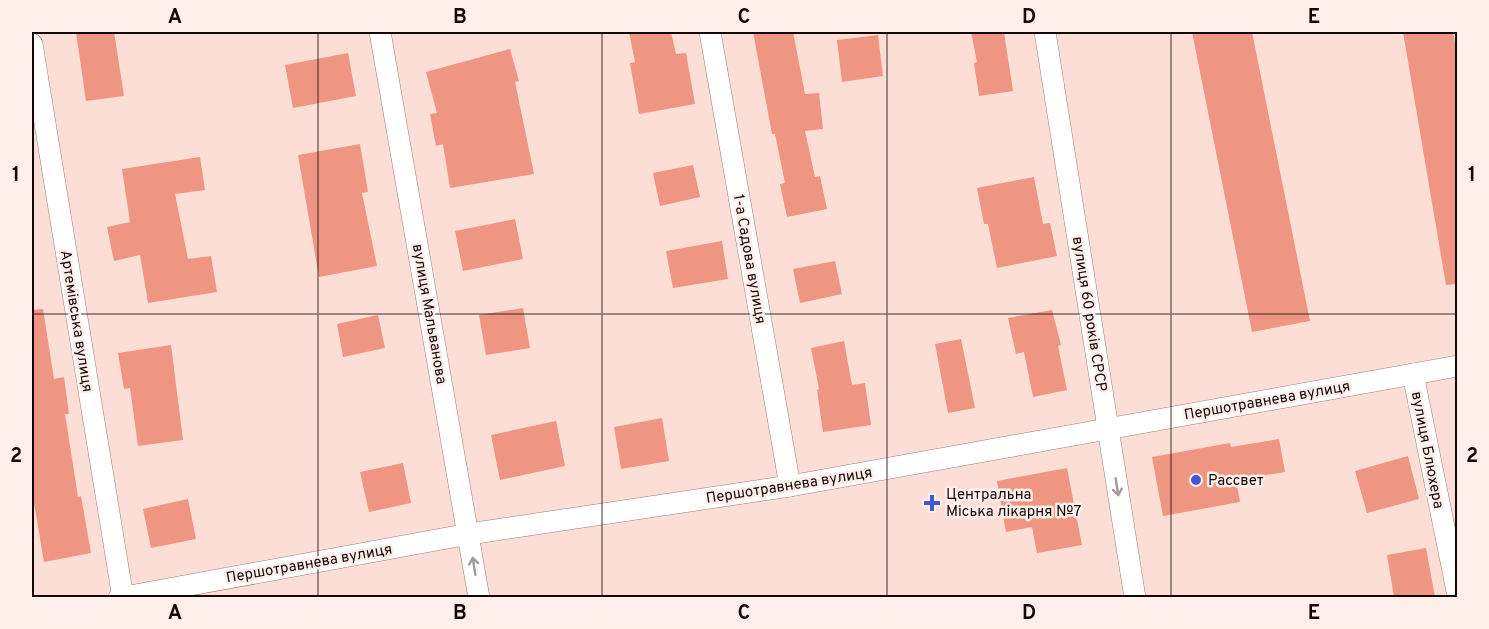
<svg xmlns="http://www.w3.org/2000/svg" width="1489" height="629" font-family="Overpass,sans-serif">
	<style>
		.building { fill: #ee9681 }
		.lines { fill: none; stroke-linecap: round; stroke-linejoin: round }
		.minor-casing { stroke: #9f7c74; stroke-width: 22 }
		.minor { stroke: #fff; stroke-width: 21 }
		.oneway { stroke: #a19c9b }
		.grid { fill: none; stroke: #140806; stroke-width: 1.5; stroke-opacity: 0.55 }
		.poi-dot { fill: #4459cd; stroke: #ffefeb; stroke-width: 2 }
		.labels { text-anchor: middle; stroke-width: 5; stroke-linejoin: round; paint-order: stroke }
		.street-label { font-size: 15px; fill: #140806; stroke: #ffefeb }
		.poi-label { font-size: 15px; fill: #140806; stroke: #ffefeb; text-anchor: start }
		.neatline { fill: none; stroke: #140806; stroke-width: 2 }
		.grid-label { font-size: 20px; text-anchor: middle; font-weight: bold; fill: #140806 }
	</style>
	<rect width="100%" height="100%" fill="#fdded6"/>
	<g class="building">
		<polygon points="76,32 114,32 124,96 86,101"/>
		<polygon points="629,32 671,32 676,54 686,53 695,104 639,114 630,63 635,62"/>
		<polygon points="753,32 793,32 805,94 819,93 823,129 805,131 815,177 820,176 827,209 787,217 780,184 785,183 775,134 772,134"/>
		<polygon points="971,32 1004,32 1013,91 979,96 974,63 977,62"/>
		<polygon points="1192,32 1252,32 1310,321 1252,332"/>
		<polygon points="1403,32 1453,32 1458,61 1458,284 1446,285"/>
		<polygon points="878,35 883,76 842,82 837,40"/>
		<polygon points="510,49 519,81 515,82 534,174 450,188 443,144 436,146 430,114 437,113 426,72"/>
		<polygon points="348,53 356,96 293,108 285,65"/>
		<polygon points="360,144 368,192 362,193 377,266 319,277 298,155"/>
		<polygon points="200,157 205,190 175,194 188,259 211,256 217,292 148,303 140,255 114,261 107,227 130,222 122,169"/>
		<polygon points="693,165 700,197 660,206 653,173"/>
		<polygon points="1034,177 1043,224 1050,223 1057,256 997,268 988,224 984,224 977,188"/>
		<polygon points="515,219 523,259 463,271 455,231"/>
		<polygon points="722,241 728,279 673,288 666,251"/>
		<polygon points="835,261 842,294 800,303 793,269"/>
		<polygon points="523,308 530,348 486,355 479,315"/>
		<polygon points="43,309 54,379 64,377 69,414 65,414 78,497 81,496 91,553 44,562 32,491 32,310"/>
		<polygon points="1052,310 1061,345 1058,346 1067,390 1033,397 1024,352 1016,354 1008,318"/>
		<polygon points="378,315 385,348 343,357 337,324"/>
		<polygon points="961,339 975,408 948,413 935,344"/>
		<polygon points="844,341 852,385 865,383 871,425 823,432 817,390 819,389 811,348"/>
		<polygon points="171,345 183,440 138,446 130,388 124,389 118,353"/>
		<polygon points="662,418 669,461 621,469 614,427"/>
		<polygon points="556,421 565,466 500,480 491,435"/>
		<polygon points="1279,439 1285,472 1236,480 1240,502 1163,516 1152,457 1230,443 1231,447"/>
		<polygon points="1408,456 1419,499 1367,513 1355,471"/>
		<polygon points="403,463 411,503 369,512 360,472"/>
		<polygon points="1067,468 1082,545 1037,553 1032,527 1006,532 997,481"/>
		<polygon points="188,499 196,539 151,548 143,509"/>
		<polygon points="1426,548 1435,597 1394,597 1387,555"/>
	</g>
	<g class="lines">
		<defs>
			<g id="minor">
				<polyline points="380,32 479,598"/>
				<polyline points="710,32 790,486"/>
				<polyline points="1045,32 1135,598"/>
				<polyline points="32,44 123,598"/>
				<polyline points="1413,374 1458,596"/>
				<polyline points="119,598 469,534 790,486 1458,366"/>
			</g>
		</defs>
		<use href="#minor" class="minor-casing"/>
		<use href="#minor" class="minor"/>
	</g>
	<defs><path id="oneway-shaft" d="M-6 0H5M1.5-3L5.5 0L1.5 3" fill="none" stroke-width="1.6" stroke-linecap="round" stroke-linejoin="round" transform="scale(1.5)"/></defs>
	<g class="oneway">
		<use href="#oneway-shaft" transform="translate(1117 487) rotate(81)"/>
		<use href="#oneway-shaft" transform="translate(474 566) rotate(-99)"/>
	</g>
	<path class="grid" d="M318 32V598M602 32V598M887 32V598M1171 32V598M32 314H1458"/>
	<g class="poi-dot">
		<circle cx="1196" cy="480" r="6"/>
		<path d="M929 494h6v6h6v6h-6v6h-6v-6h-6v-6h6z"/>
	</g>
	<g class="labels">
		<g class="street-label">
			<text transform="translate(750 259) rotate(80)" y="5">1-а Садова вулиця</text>
			<text transform="translate(430 314) rotate(80)" y="5">вулиця Мальванова</text>
			<text transform="translate(1090 314) rotate(81)" y="5">вулиця 60 років СРСР</text>
			<text transform="translate(77 321) rotate(81)" y="5">Артемівська вулиця</text>
			<text transform="translate(1267 400) rotate(-10)" y="5">Першотравнева вулиця</text>
			<text transform="translate(1428 450) rotate(79)" y="5">вулиця Блюхера</text>
			<text transform="translate(789 485) rotate(-9)" y="5">Першотравнева вулиця</text>
			<text transform="translate(309 563) rotate(-10)" y="5">Першотравнева вулиця</text>
		</g>
		<g class="poi-label">
			<text x="1208" y="485">Рассвет</text>
			<text x="946" y="499">Центральна<tspan x="946" dy="17">Міська лікарня №7</tspan></text>
		</g>
	</g>
	<rect width="1489" height="629" fill="none" stroke="#ffefeb" stroke-width="66"/>
	<rect x="33" y="33" width="1423" height="563" class="neatline"/>
	<g class="grid-label">
		<text x="175" y="23">A</text>
		<text x="460" y="23">B</text>
		<text x="744" y="23">C</text>
		<text x="1029" y="23">D</text>
		<text x="1314" y="23">E</text>
		<text x="16" y="181">1</text>
		<text x="1472" y="181">1</text>
		<text x="16" y="462">2</text>
		<text x="1472" y="462">2</text>
		<text x="175" y="619">A</text>
		<text x="460" y="619">B</text>
		<text x="744" y="619">C</text>
		<text x="1029" y="619">D</text>
		<text x="1314" y="619">E</text>
	</g>
</svg>
